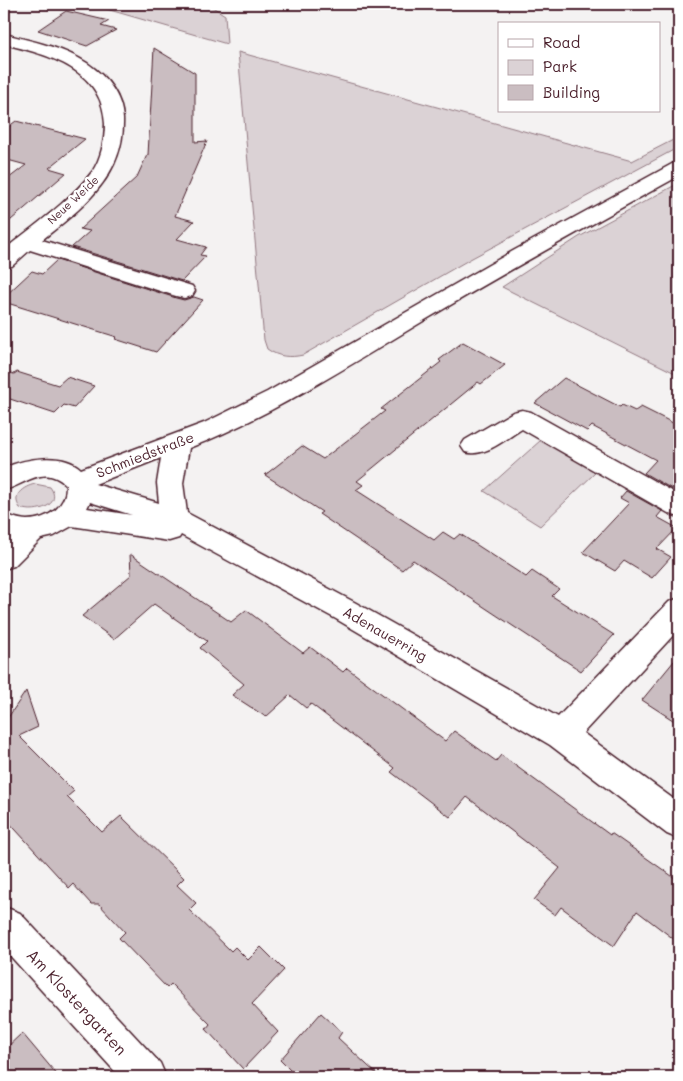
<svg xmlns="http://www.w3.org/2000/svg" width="683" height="1081" font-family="Mali,sans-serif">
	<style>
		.green { fill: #dbd2d5; stroke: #927880 }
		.building { fill: #cabdc1; stroke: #4a1f2b }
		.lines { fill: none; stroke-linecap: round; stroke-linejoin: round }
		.minor-casing { stroke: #4a1f2b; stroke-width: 3 }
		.minor { fill: #fff; fill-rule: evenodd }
		.labels { text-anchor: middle; stroke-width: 4.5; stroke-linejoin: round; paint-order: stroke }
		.far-street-label { font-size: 11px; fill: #4a1f2b; stroke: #fff }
		.street-label { font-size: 14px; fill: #4a1f2b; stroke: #fff }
		.near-street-label { font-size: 16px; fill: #4a1f2b; stroke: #fff }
	</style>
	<rect width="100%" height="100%" fill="#f4f2f2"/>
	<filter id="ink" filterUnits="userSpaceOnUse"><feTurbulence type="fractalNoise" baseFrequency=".02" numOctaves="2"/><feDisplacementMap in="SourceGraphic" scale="10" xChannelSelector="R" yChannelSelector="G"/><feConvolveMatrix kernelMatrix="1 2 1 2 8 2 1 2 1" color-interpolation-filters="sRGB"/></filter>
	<g filter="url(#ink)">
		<g class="green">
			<polygon points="89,4 208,4 225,15 227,44"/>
			<path d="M238 52 632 161 679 137V147L472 258 303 355C290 358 278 357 267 349L264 340Z"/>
			<polygon points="679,183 679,375 502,287 579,237"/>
			<polygon points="541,440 597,471 540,526 484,491"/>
			<path d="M35 484 50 487C64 506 34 514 20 508 11 495 23 487 35 484Z"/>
		</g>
		<g class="building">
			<polygon points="66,11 109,21 101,26 116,30 87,46 38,30"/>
			<polygon points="154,48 195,73 195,142 207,141 175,216 194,221 177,239 206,247 200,255 206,256 182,281 72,247 90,231 80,229 137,177 147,155 148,155"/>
			<polygon points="16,121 85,139 49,168 66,173 4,226 4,182 26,165 4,159 4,130"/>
			<polygon points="57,260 176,298 184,300 194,297 203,300 156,352 115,339 117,337 4,302 4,297 32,271 42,274"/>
			<polygon points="463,342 505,365 481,384 478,382 357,481 363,485 356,490 434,540 443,532 454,539 460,534 526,577 532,571 559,589 552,596 614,635 581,671 413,560 402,570 319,514 322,512 265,475 302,446 323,459 385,411 381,409 441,362 439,360"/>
			<polygon points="4,371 14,374 17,372 58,385 67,377 94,386 74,408 64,405 55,414 4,397"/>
			<polygon points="564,378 620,407 622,405 635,411 641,407 679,426 679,493 644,473 656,460 592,426 587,431 535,403"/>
			<polygon points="626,491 662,511 657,517 677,528 657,549 671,557 652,578 624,561 615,571 583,552 629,503 620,498"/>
			<polygon points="130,554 231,622 246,610 303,653 310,647 343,672 347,668 445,741 454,731 496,761 501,755 610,835 611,833 679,881 679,943 637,911 614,946 561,907 555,915 534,900 560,868 467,797 450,817 391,772 395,768 311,704 306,708 290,695 266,717 232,695 244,684 200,648 207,641 154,604 114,639 82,616 131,575"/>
			<polygon points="679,655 679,724 642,700"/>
			<polygon points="26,691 38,727 19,736 74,791 67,797 102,832 121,816 184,878 177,885 196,903 189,910 231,951 235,947 248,960 261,947 284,970 252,1004 278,1032 243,1069 206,1029 210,1024 171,984 167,988 119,938 125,932 99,904 91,904 73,884 69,888 4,817 4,720 5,722"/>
			<polygon points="321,1013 342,1032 338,1038 380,1077 297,1077 280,1060"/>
			<polygon points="22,1033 59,1077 4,1077 4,1050"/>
		</g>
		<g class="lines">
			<defs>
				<g id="minor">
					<path d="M4 34C32 41 63 47 87 63 106 76 122 95 123 119 125 176 82 208 42 240L192 286 195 291 192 296 184 298 176 296 30 250 12 266 4 267V250C33 226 68 203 92 172 101 159 105 140 105 124 103 69 49 55 4 44Z"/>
					<path d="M679 162V176C594 223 509 270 425 320 348 366 273 415 189 448L183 483 187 513 356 603 558 717 669 602 679 598V629L583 733 679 803V839L667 834 550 745 336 619 181 535 179 538 169 541 72 526 54 536 41 539 14 566 4 569V541L10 536 4 534V514C11 516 19 520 27 520 47 520 67 507 66 485 44 463 25 485 4 490V468C25 458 63 452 81 469L204 423 267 392 513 251 672 164ZM161 458 157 483 159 503 95 484ZM90 502 132 515 87 508Z"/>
					<path d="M522 410 531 412 679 495V517L670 514 522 429C505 439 485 458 465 452L461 446 465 440 513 412Z"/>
					<polygon points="7,908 20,913 160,1063 166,1077 120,1077 4,949 4,909"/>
				</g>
			</defs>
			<use href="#minor" class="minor-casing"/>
			<use href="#minor" class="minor"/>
		</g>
	</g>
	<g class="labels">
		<g class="far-street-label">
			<text transform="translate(73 200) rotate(-43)" y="4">Neue Weide</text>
		</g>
		<g class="street-label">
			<text transform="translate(145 455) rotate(-21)" y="5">Schmiedstraße</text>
			<text transform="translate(385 634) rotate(30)" y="5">Adenauerring</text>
		</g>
		<g class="near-street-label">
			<text transform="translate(77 1002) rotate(47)" y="6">Am Klostergarten</text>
		</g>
	</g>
	<rect width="683" height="1081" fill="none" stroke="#fff" stroke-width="20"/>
	<rect x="10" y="10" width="663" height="1061" fill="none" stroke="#4a1f2b" stroke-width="2" filter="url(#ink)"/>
	<rect x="498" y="22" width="162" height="90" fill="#ffffff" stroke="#b7a5aa"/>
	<rect x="508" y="39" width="25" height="8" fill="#ffffff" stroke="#b7a5aa"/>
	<text x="543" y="48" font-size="15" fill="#4a1f2b">Road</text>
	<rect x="508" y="60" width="25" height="15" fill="#dbd2d5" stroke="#b7a5aa"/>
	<text x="543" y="72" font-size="15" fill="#4a1f2b">Park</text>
	<rect x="508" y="85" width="25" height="15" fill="#cabdc1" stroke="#b7a5aa"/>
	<text x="543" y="98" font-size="15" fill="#4a1f2b">Building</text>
</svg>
